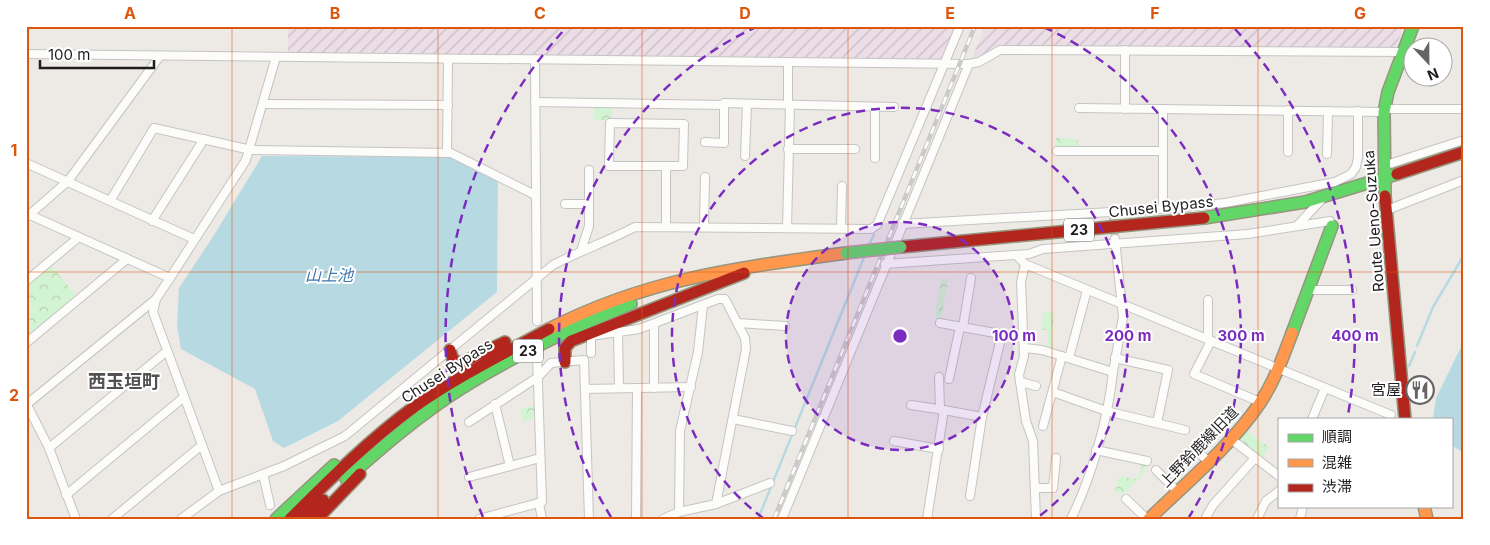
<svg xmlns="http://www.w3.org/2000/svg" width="1490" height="545" font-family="Inter,'Noto Sans JP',sans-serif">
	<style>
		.industrial { fill: url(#industrial-furrows) }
		.park { fill: url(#park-crowns) }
		.water { fill: #b7dae2 }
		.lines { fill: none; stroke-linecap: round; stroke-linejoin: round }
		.stream { stroke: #b7dae2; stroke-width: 2.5 }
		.street-tunnel { stroke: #c4c1be; stroke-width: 8; stroke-dasharray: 8 4; stroke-linecap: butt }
		.street-casing { stroke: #c5c4c2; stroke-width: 10 }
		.fast-casing { stroke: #96967e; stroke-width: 14 }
		.slow-casing { stroke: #96967e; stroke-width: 14 }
		.jam-casing { stroke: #96967e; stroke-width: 14 }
		.street { stroke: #fcfcfb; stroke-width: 8 }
		.fast { stroke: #63d668; stroke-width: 11 }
		.slow { stroke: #ff974d; stroke-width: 11 }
		.jam { stroke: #b3261e; stroke-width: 11 }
		.rail-casing { stroke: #cacac9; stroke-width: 4.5 }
		.rail { stroke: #fff; stroke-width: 2.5; stroke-dasharray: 8; stroke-linecap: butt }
		.fast-bridge-casing { stroke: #c49ba7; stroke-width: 14; stroke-linecap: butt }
		.fast-bridge { stroke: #63d668; stroke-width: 11 }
		.grid { fill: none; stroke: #de560d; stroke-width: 1; stroke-opacity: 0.55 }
		.ring { fill: none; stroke: #7b2cbf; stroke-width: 2.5; stroke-dasharray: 9 6 }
		.labels { text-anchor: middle; stroke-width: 4; stroke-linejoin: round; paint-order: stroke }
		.shield { fill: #fff; stroke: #626262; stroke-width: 1 }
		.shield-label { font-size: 14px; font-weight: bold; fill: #1e1e1e }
		.street-label { font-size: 15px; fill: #1e1e1e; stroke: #fff }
		.poi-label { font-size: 15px; fill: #1e1e1e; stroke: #fff; text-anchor: end }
		.water-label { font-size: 16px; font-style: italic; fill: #4078ad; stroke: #fff }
		.quarter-label { font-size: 18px; font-weight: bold; fill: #515151; stroke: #fff }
		.centre { fill: #7b2cbf; stroke: #fff; stroke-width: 2.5 }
		.ring-label { font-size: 15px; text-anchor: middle; font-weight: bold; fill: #7b2cbf; stroke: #fff; stroke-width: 4; stroke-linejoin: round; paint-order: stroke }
		.neatline { fill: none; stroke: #de560d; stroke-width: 2 }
		.grid-label { font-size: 16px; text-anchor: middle; font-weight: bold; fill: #de560d }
	</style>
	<defs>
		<pattern id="industrial-furrows" width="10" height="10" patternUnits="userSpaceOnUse" patternTransform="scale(1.25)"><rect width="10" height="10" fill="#ebdee6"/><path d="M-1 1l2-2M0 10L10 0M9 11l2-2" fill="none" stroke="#c9bec5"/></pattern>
		<pattern id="park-crowns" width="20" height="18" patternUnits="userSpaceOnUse" patternTransform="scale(1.25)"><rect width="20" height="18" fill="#d3f4d2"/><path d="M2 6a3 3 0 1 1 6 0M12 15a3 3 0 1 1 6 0" fill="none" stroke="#b5d1b4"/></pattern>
	</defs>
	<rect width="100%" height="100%" fill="#edeae6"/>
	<g class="industrial">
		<polygon points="288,26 957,26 944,57 941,59 288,53"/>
		<polygon points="985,26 1404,26 1397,45 1389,50 994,47 992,51 977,60 973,56"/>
	</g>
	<g class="park">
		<rect x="594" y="105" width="18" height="15"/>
		<polygon points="1056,138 1078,139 1078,147 1056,147"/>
		<polygon points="51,265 77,297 26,339 26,285"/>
		<path d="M940 279 948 280 941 320 936 319C934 305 942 288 940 279Z"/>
		<polygon points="1043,312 1054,312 1051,349 1047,348 1048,330 1042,330"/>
		<polygon points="535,405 536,418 523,422 520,409"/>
		<polygon points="1244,429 1269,447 1262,459 1242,443 1239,435"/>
		<polygon points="1142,463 1146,464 1142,476 1123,494 1115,492 1119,476 1135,479 1139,475"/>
	</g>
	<g class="water">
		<polygon points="262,156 450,157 498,179 497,292 338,421 284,448 273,441 255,389 181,349 177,326 179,288 214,235"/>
		<polygon points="1464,341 1464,453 1451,445 1451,419 1433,419 1436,398"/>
	</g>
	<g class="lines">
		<g class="stream">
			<polyline points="869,245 874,235"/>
			<polyline points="1417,346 1433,307 1464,255"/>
			<polyline points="1409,366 1415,352"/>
			<polyline points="758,519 865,255"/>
		</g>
		<polyline class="street-tunnel" points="1113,216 1115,239"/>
		<defs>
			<g id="street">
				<polyline points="26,54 969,64 979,62 1000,50 1404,52"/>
				<polyline points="535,61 537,321"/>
				<polyline points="535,102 724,105"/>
				<polyline points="263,104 448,105"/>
				<polyline points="788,104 788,62"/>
				<polyline points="875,107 875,158"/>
				<polyline points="1079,108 1384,112"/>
				<polyline points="1125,109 1125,50"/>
				<polyline points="1163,109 1163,209"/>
				<polyline points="1385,109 1464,109"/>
				<polygon points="610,123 684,124 683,166 609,166"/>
				<polyline points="705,142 724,143 724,103 894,107"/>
				<polyline points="788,149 855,149"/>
				<polyline points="1057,151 1162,151"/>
				<polyline points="1288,152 1288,110"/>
				<polyline points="447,153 448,60"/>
				<polyline points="1327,154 1328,111"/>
				<polyline points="745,156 747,104"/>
				<polyline points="26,163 194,239"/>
				<polyline points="1383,166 1464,140"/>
				<polyline points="110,201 154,128 251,150 451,153 535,195"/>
				<polyline points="565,204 589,204"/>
				<polyline points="1387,210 1464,180"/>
				<polyline points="30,215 170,278 246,160 276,57"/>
				<polyline points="28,216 68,181 160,56"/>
				<polyline points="152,221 204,139"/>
				<polyline points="902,224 1163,209 1225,203 1335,182 1351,174 1356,167 1358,157 1358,111"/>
				<polyline points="666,226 666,166"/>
				<polyline points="704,226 705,177"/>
				<polyline points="1297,226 1321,200"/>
				<polyline points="787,228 790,105"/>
				<polyline points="841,228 842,186"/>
				<polyline points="581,251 589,226 589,170"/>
				<polyline points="1016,255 1025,264 1391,415"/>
				<polyline points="885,264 1029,254 1043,249 1248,234 1330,221 1332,226"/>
				<polyline points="1025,264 1021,282 1024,356 1019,375 1026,421 1033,441 1036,519"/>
				<polyline points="170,278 156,299 153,312 219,491"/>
				<polyline points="26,281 79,237"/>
				<polyline points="1310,290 1352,290"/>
				<polyline points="738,323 785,326"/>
				<polyline points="940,323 1023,338"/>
				<polyline points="654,324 654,388"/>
				<polyline points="963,327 971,278"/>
				<polyline points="618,332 619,388"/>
				<polyline points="1208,339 1208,300"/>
				<polyline points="1211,341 1194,374 1260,402"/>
				<polyline points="26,343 127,259"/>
				<polyline points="1025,348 1042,350 1113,372 1123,317 1115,239"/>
				<polyline points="591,353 591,336 639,329 718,299 725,299 745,338 746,349 716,504 679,512 663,519"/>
				<polyline points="1069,358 1087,290"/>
				<polyline points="1115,358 1168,370 1157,423"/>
				<polyline points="939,377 940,409"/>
				<polyline points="949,379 960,327"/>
				<polyline points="1020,382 1036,386"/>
				<polyline points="585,389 691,387"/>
				<polyline points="1053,392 1106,411 1185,430"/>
				<polyline points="26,403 49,448 76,519"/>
				<polyline points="27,404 156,299"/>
				<polyline points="495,404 510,466"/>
				<polyline points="911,405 944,410"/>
				<polyline points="733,419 792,431"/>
				<polyline points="1312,419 1325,388"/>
				<polyline points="469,422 538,377 551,363 584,360 589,519"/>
				<polyline points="1043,426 1062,356"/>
				<polyline points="1231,439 1279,476"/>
				<polyline points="894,441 939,449"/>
				<polyline points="49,448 167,351"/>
				<polyline points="1096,450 1147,461"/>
				<polyline points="1192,451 1199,453 1208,461"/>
				<polyline points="1156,470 1177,491"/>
				<polyline points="263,474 270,505"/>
				<polyline points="469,477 540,458"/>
				<polyline points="1035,488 1053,488 1056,458"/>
				<polyline points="66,495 184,397"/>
				<polyline points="970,496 982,417 1002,334"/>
				<polyline points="1126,499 1147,519"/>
				<polyline points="539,503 542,519"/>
				<polyline points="716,504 770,483"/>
				<polyline points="679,512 680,431 698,352 703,305"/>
				<polyline points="112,519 202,445"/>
				<path d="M181 519 219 491 284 466 345 436 553 265C580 251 608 241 635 227L871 229 877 225 960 26"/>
				<polyline points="479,519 542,502 537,354"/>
				<polyline points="636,519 637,388"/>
				<polyline points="782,519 969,64"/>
				<polyline points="927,519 944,410 982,417"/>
				<path d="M1071 519C1092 476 1108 419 1113 372"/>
				<polyline points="1205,519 1213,505 1255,458"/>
				<polyline points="1257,519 1266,501 1279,491"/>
				<polyline points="1300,519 1303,506"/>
			</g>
			<g id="fast">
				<polyline points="1385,196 1384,112 1388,92 1413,26"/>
				<polyline points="1204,218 1305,202 1397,174"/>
				<polyline points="1292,333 1332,226"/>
				<path d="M346 479C382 447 419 415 460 389 514 355 572 328 631 304"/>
				<polyline points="276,519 334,465"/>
			</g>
			<g id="slow">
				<path d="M549 329C649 278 737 268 846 253"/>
				<polyline points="1424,506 1427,519"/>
				<path d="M1149 519C1187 482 1230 447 1260 403 1274 382 1283 357 1292 333"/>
			</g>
			<g id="jam">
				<polyline points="1397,174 1464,152"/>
				<polyline points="1385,196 1405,419"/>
				<polyline points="901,247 1204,218"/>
				<polyline points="450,350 453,360 461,363 505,342"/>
				<polyline points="565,362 565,348 571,341 744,273"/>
				<path d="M290 519C329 480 369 440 414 407 457 377 503 354 549 329"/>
				<polyline points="304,519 323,500"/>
				<polyline points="317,519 360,474"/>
			</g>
		</defs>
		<use href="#street" class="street-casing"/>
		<use href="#fast" class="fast-casing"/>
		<use href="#slow" class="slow-casing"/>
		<use href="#jam" class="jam-casing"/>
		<use href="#street" class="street"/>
		<use href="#fast" class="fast"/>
		<use href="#slow" class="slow"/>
		<use href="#jam" class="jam"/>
		<defs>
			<polyline id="rail" points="774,519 975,26"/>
		</defs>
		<use href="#rail" class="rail-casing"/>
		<use href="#rail" class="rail"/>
		<defs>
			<polyline id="fast-bridge" points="846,253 901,247"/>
		</defs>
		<use href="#fast-bridge" class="fast-bridge-casing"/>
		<use href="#fast-bridge" class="fast-bridge"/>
	</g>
	<path class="grid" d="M232 26V519M438 26V519M642 26V519M848 26V519M1052 26V519M1258 26V519M26 272H1464"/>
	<circle cx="900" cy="336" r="114" fill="#7b2cbf" fill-opacity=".12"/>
	<g class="ring">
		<circle cx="900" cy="336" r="114"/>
		<path d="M763 518A228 228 0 1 1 1037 518"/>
		<path d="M611 517A341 341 0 0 1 756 27M1044 27A341 341 0 0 1 1189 517"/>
		<path d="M483 517A455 455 0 0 1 565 29M1235 29A455 455 0 0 1 1348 415"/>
	</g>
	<defs>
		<symbol id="restaurant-ring" viewBox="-11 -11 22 22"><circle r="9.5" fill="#fff" stroke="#666564" stroke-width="1.5"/><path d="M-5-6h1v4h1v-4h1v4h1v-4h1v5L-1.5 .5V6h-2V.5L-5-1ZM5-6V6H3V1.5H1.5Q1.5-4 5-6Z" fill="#666564"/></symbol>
	</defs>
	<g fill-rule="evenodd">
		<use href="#restaurant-ring" x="1404" y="374" width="32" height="32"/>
	</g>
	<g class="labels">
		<g class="shield">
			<rect x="1064" y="218.5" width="30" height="23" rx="4"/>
			<rect x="513" y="339.5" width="30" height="23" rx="4"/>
		</g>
		<g class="shield-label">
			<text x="1079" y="235">23</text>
			<text x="528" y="356">23</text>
		</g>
		<g class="street-label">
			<text transform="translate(1161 207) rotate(-6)" y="5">Chusei Bypass</text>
			<text transform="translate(1374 221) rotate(-94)" y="5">Route Ueno-Suzuka</text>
			<text transform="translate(447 371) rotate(-33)" y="5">Chusei Bypass</text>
			<text transform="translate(1199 447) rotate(-46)" y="5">上野鈴鹿線旧道</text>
		</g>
		<g class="poi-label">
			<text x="1401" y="395">宮屋</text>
		</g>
		<g class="water-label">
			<text x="329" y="281">山上池</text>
		</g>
		<g class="quarter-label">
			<text x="124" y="388">西玉垣町</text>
		</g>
	</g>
	<circle cx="900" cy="336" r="8" class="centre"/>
	<g class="ring-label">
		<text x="1014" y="341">100 m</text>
		<text x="1128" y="341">200 m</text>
		<text x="1241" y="341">300 m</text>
		<text x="1355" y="341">400 m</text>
	</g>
	<rect width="1490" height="545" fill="none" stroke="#ffffff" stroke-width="55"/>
	<rect x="1278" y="418" width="175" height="90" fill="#ffffff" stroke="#a5a5a5"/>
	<rect x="1288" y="434" width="25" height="8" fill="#63d668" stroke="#a5a5a5"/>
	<text x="1322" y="442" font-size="15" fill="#1e1e1e">順調</text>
	<rect x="1288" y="459" width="25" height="8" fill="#ff974d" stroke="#a5a5a5"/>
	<text x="1322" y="468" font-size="15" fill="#1e1e1e">混雑</text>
	<rect x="1288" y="484" width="25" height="8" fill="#b3261e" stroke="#a5a5a5"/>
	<text x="1322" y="492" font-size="15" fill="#1e1e1e">渋滞</text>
	<g transform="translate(1428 62) rotate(158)"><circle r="24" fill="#ffffff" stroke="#a5a5a5"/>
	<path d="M0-4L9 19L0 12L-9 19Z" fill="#666564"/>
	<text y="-8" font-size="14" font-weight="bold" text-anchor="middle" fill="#1e1e1e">N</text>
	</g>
	<path d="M40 60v8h114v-8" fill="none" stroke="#1e1e1e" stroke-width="2.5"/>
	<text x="48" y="60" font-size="15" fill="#1e1e1e" stroke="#ffffff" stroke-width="4" paint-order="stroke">100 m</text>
	<rect x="28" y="28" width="1434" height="490" class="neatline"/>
	<g class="grid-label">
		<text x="130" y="19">A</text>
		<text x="335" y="19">B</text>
		<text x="540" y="19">C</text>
		<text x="745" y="19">D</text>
		<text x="950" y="19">E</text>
		<text x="1155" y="19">F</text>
		<text x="1360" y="19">G</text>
		<text x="14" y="156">1</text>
		<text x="14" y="401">2</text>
	</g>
</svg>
